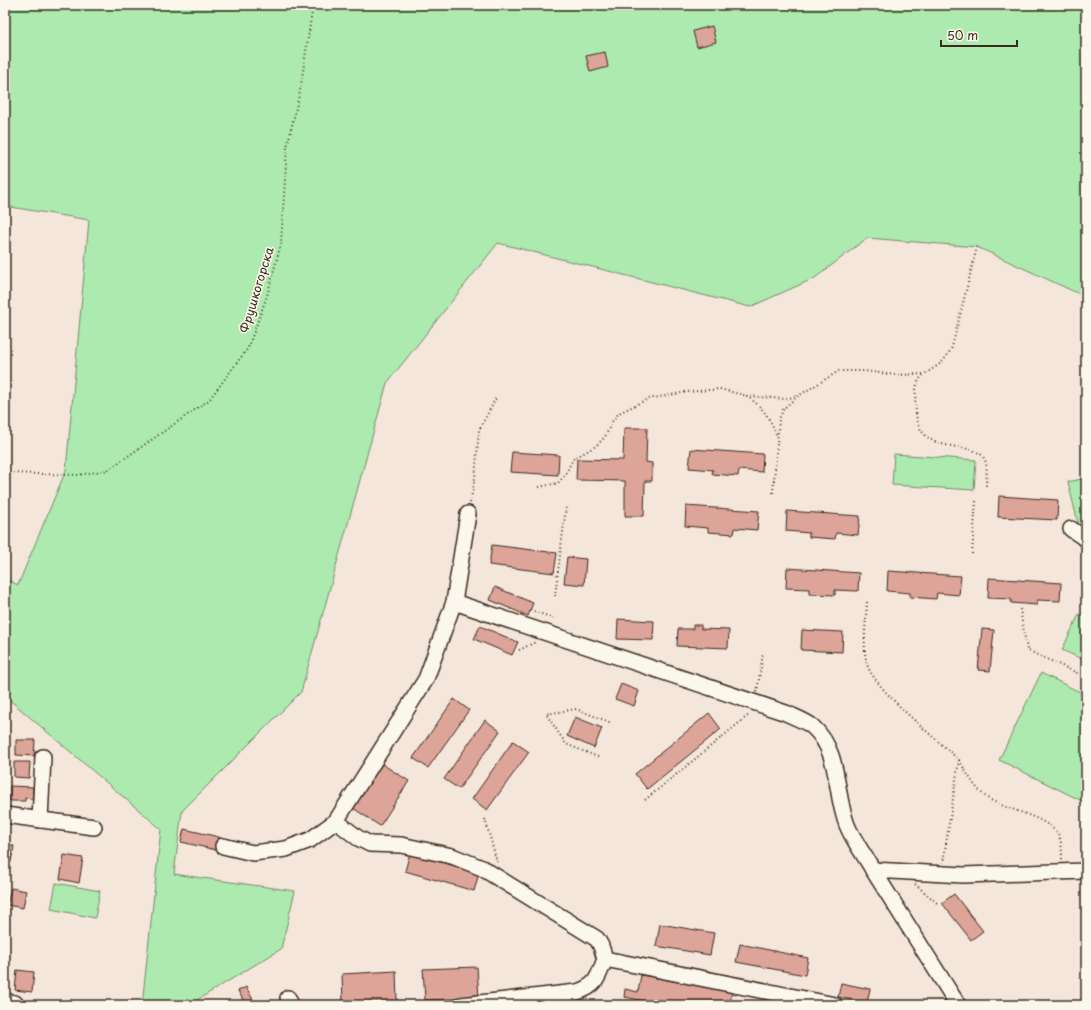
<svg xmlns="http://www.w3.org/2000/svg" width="1091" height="1010" font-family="'Playpen Sans',sans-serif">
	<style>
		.green { fill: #adeab0; stroke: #748a67 }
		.building { fill: #dda499; stroke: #3b2a1e }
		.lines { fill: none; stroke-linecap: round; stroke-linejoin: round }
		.minor-casing { stroke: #3b2a1e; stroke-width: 18 }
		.path { stroke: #3b2a1e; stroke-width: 2; stroke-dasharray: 1 3; stroke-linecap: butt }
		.minor { stroke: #fbf7ec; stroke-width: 15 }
		.labels { text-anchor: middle; stroke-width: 3; stroke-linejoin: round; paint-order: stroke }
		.street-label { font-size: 12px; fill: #3b2a1e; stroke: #fbf7ec }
	</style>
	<rect width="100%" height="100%" fill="#f5e6db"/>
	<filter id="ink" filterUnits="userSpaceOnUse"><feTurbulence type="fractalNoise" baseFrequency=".025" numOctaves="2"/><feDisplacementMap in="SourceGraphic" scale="8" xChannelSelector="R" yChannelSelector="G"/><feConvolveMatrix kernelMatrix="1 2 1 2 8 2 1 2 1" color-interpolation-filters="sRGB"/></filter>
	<g filter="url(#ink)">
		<g class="green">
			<polygon points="5,5 1086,5 1086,297 977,247 867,238 815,278 750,307 498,243 387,383 301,692 182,811 174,874 295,891 281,949 189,1005 142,1005 161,829 5,696 5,579 18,585 66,470 89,220 5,206"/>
			<polygon points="894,454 976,460 974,490 892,485"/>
			<polygon points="1086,478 1086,525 1079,527 1068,482"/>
			<polygon points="1079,614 1086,617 1086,661 1062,650"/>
			<polygon points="1041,673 1086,695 1086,803 999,760"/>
			<polygon points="56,883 100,891 95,918 51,909"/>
		</g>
		<g class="building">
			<polygon points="712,26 716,42 697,47 693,31"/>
			<polygon points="605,52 608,67 590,72 586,56"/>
			<polygon points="624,428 647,428 646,462 652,463 652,481 645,481 644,516 625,516 625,481 576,480 577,459 623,460"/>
			<polygon points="691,449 763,454 762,472 739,470 738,476 712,474 713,470 689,468"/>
			<polygon points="512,452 559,455 558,475 510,472"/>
			<polygon points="999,496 1058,500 1057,520 998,517"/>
			<polygon points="686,506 759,511 757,530 735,528 734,534 708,532 708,528 685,526"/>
			<polygon points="787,511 860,516 858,535 836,533 835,539 809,537 809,533 786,531"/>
			<polygon points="492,545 557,553 554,573 489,565"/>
			<polygon points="567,557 586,559 584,585 564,583"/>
			<polygon points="787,568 859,573 858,591 835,590 835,595 809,594 809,589 786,588"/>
			<polygon points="888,571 961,576 959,595 937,593 936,599 910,597 910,593 887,591"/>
			<polygon points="989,578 1061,583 1060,601 1037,600 1037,605 1011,603 1011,599 988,598"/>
			<polygon points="495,587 533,603 528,616 490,600"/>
			<polygon points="618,619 654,621 653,640 617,639"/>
			<polygon points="693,625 701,625 701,629 729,630 728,648 677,646 678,629 693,629"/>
			<polygon points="480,626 518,642 512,655 474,639"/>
			<polygon points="982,629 994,630 990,671 978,670"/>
			<polygon points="802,630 843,632 842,652 801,650"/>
			<polygon points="621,684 639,691 634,706 615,699"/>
			<polygon points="454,699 469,710 428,768 413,758"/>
			<polygon points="709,713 721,729 647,789 635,774"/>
			<polygon points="575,717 602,728 594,748 567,736"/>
			<polygon points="485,720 500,731 459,789 444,779"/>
			<polygon points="16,740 35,740 34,756 16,755"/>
			<polygon points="513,741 529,752 487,810 472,799"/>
			<polygon points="14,762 30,762 29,778 14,777"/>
			<polygon points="382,764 409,781 380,826 353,808"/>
			<polygon points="10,786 33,787 33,799 25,798 25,801 10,801"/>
			<polygon points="184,829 219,837 216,850 181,842"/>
			<polygon points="5,844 14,846 11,862 5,861"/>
			<polygon points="410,853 479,873 474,891 405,871"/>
			<polygon points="64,855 83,858 79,883 60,879"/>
			<polygon points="11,888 26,891 23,908 7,905"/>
			<polygon points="954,894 983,931 971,940 942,903"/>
			<polygon points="660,924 714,933 710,955 656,946"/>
			<polygon points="740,944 808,958 805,975 736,962"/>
			<polygon points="477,967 479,998 425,1000 423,969"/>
			<polygon points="17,970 34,972 32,992 15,990"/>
			<polygon points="396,971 397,1002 343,1004 342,974"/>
			<polygon points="641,975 732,992 730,1005 667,1005 624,997 625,989 638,992"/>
			<polygon points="841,983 870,989 867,1003 838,997"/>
			<polygon points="246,987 256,1005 246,1005 238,991"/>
		</g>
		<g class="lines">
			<defs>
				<g id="minor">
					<polyline points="1071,529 1086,539"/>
					<path d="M454 602 786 713C794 717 806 721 813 727 841 753 834 792 847 825 853 840 865 856 873 870"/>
					<polyline points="5,815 94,827"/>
					<polyline points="40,820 43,757"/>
					<polyline points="336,821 358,838 370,844 401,845 452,856 482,868 597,939 601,946 605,959"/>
					<polyline points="223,846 253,853 286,849 310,840 336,821 426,679 454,602 468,514"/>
					<polyline points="288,998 291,1005"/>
					<polyline points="5,1001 15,1003"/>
					<path d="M461 1005 577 992C597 986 598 977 605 959L835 1005"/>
					<polyline points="958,1005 873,870 963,875 1086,871"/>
				</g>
			</defs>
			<use href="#minor" class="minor-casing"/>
			<g class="path">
				<path d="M977 247 952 347C948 355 944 361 937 366 929 372 921 374 917 384 915 393 915 403 916 412 919 460 975 437 985 460 988 467 986 480 986 488"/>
				<path d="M776 434C769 416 763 408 747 396L785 399 797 396"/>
				<polyline points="5,473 78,475 108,470 209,400 248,348 267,296 281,244 287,147 300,91 313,5"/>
				<polyline points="539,487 558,483 565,475 573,459 596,446 605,437 613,420 619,413 648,399 687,392 720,389 747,396"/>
				<polyline points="773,493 779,419 784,408 798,396 839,371 864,371 897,375 924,374"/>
				<polyline points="470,503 475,478 479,430 496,398"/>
				<polyline points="972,554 976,501"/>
				<polyline points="555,596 566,507"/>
				<path d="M867 602C866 621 863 642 866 660 869 686 938 740 959 760L943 863"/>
				<polyline points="1020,609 1027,650 1086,677"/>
				<polyline points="530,610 553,618"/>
				<polyline points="519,650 536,642"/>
				<polyline points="757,692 763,653"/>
				<polyline points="598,757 566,744 546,714 576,709 612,723"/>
				<path d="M959 760C967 773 974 787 986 797 1006 811 1042 814 1057 833 1062 839 1062 852 1062 860"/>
				<polyline points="645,800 750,714"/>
				<polyline points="485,819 497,862"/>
				<polyline points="915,884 937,903"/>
			</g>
			<use href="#minor" class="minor"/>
		</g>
	</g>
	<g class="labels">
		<g class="street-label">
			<text transform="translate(257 290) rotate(-73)" y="4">Фрушкогорска</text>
		</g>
	</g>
	<rect width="1091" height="1010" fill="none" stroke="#fbf7ec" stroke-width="20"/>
	<rect x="10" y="10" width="1071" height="990" fill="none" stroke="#3b2a1e" stroke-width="1.5" filter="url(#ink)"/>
	<path d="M941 40v6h76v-6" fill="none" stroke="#3b2a1e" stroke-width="2"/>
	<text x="947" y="40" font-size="12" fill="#3b2a1e" stroke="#fbf7ec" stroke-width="3" paint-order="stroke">50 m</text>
</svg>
